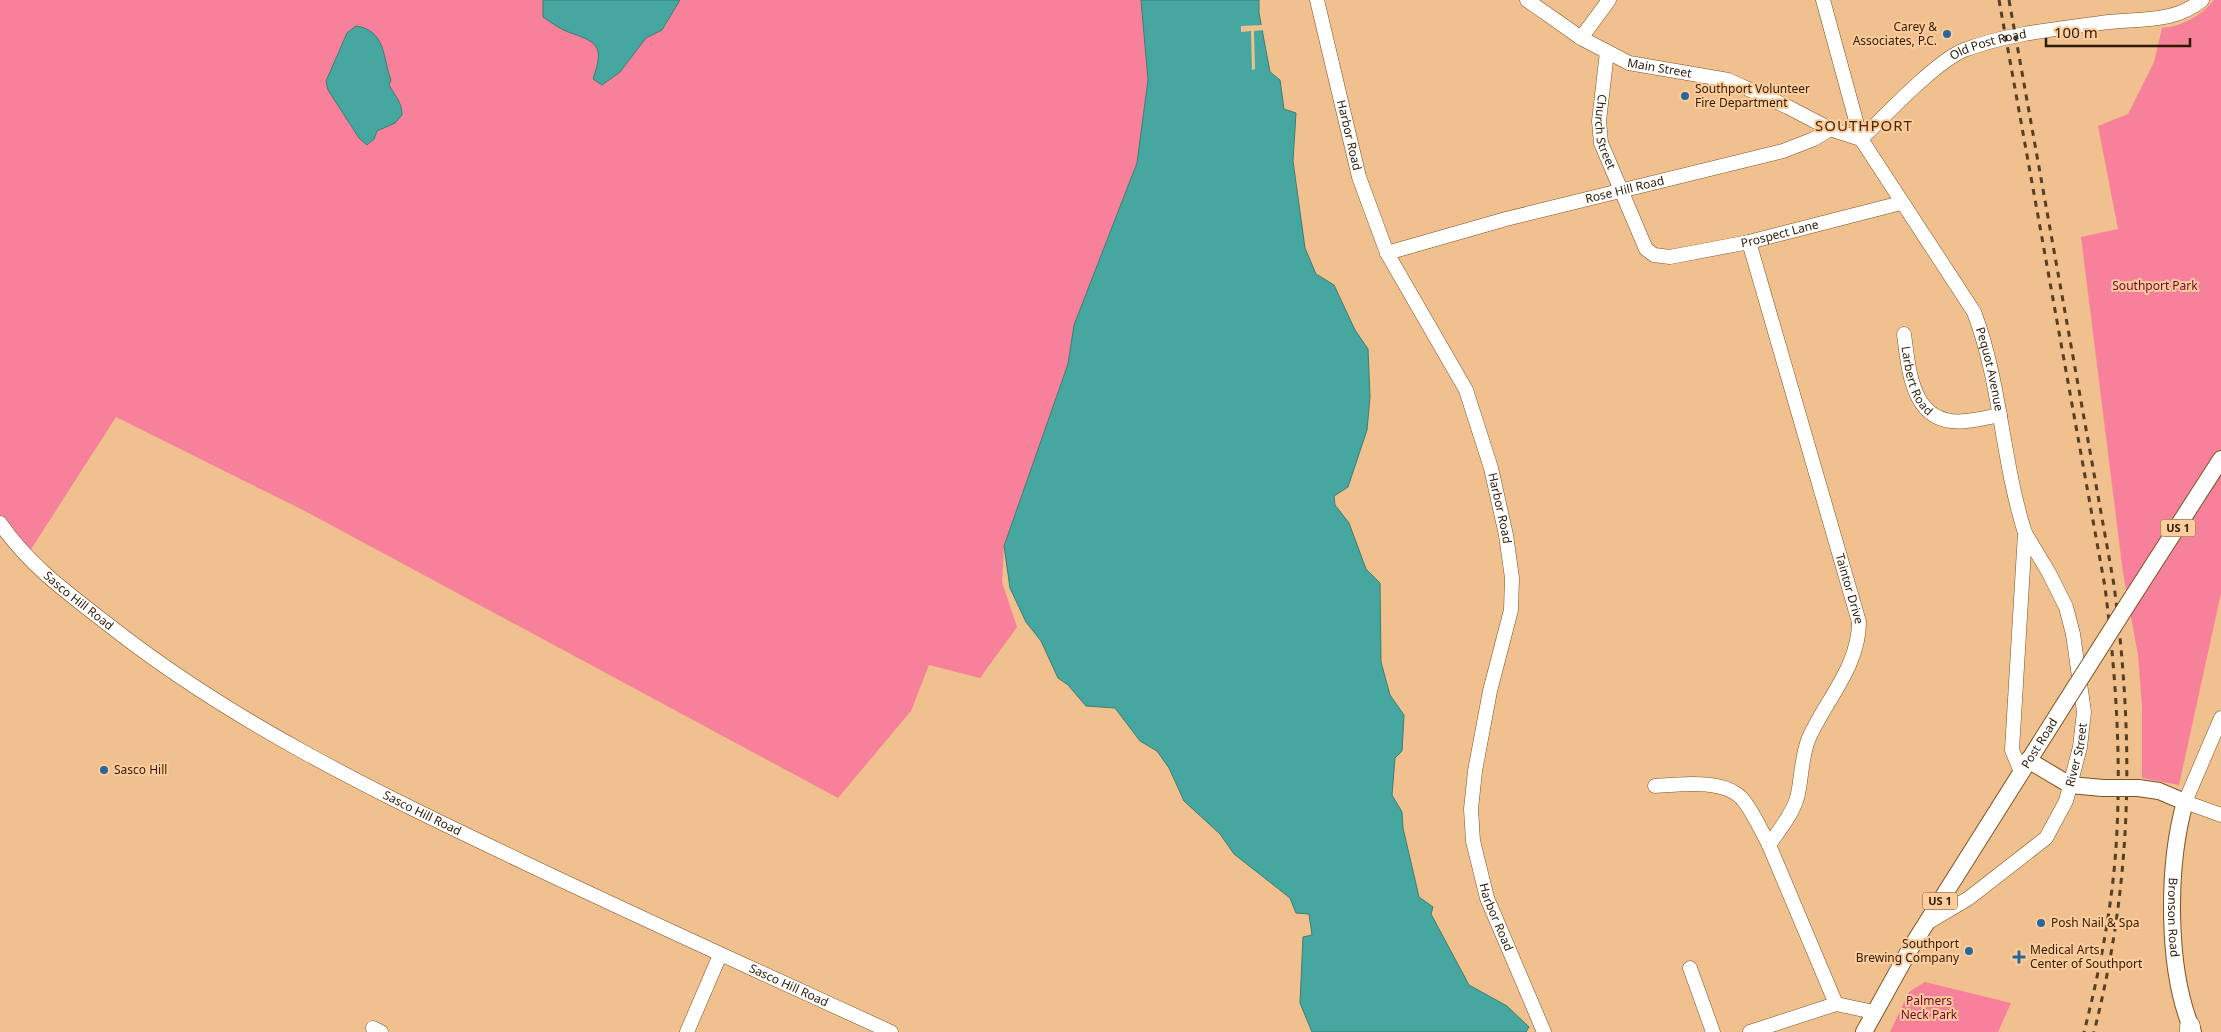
<svg xmlns="http://www.w3.org/2000/svg" width="2221" height="1032" font-family="'Noto Sans',sans-serif">
	<style>
		.green { fill: #f7819a }
		.water { fill: #45a79f; stroke: #3e7d71 }
		.pier { fill: #f0c08e }
		.lines { fill: none; stroke-linecap: round; stroke-linejoin: round }
		.minor-casing { stroke: #7d5321; stroke-width: 15 }
		.major-casing { stroke: #7d5321; stroke-width: 18 }
		.highway-casing { stroke: #7d5321; stroke-width: 21 }
		.minor { stroke: #fff; stroke-width: 14 }
		.major { stroke: #fff; stroke-width: 16 }
		.highway { stroke: #fff; stroke-width: 20 }
		.rail { stroke: #573f24; stroke-width: 3; stroke-dasharray: 6 6; stroke-linecap: butt }
		.major-bridge-casing { stroke: #7d5321; stroke-width: 18; stroke-linecap: butt }
		.major-bridge { stroke: #fff; stroke-width: 16 }
		.poi-dot { fill: #27679e; stroke: #fecd9b; stroke-width: 2 }
		.labels { text-anchor: middle; stroke-width: 4; stroke-linejoin: round; paint-order: stroke }
		.shield { fill: #fecd9b; stroke: #6b5033; stroke-width: 1 }
		.shield-label { font-size: 11px; font-weight: bold; fill: #2c1b06 }
		.poi-label { font-size: 12px; fill: #2c1b06; stroke: #fecd9b; text-anchor: start }
		.street-label { font-size: 12px; fill: #2c1b06; stroke: #fecd9b }
		.park-label { font-size: 12px; fill: #75002f; stroke: #fecd9b }
		.quarter-label { font-size: 15px; letter-spacing: 1px; fill: #462800; stroke: #fecd9b }
	</style>
	<rect width="100%" height="100%" fill="#f0c08e"/>
	<g class="green">
		<polygon points="0,0 1141,0 1148,80 1137,163 1074,325 1068,364 1004,546 1002,582 1017,627 980,678 929,665 911,711 838,798 303,510 116,417 28,554 12,536 0,516"/>
		<path d="M2214 0H2221V593L2179 785 2142 778V707L2138 655 2123 573 2081 237 2118 229 2098 126 2128 114 2154 62 2162 28C2183 26 2201 16 2214 0Z"/>
		<polygon points="1925,982 2011,1003 1998,1032 1890,1032 1909,992"/>
	</g>
	<g class="water">
		<path d="M543 0H680L662 30 646 38 620 72 602 85 593 79C603 49 601 43 571 33 561 30 552 23 543 17Z"/>
		<polygon points="1141,0 1259,0 1259,13 1270,72 1280,80 1284,109 1296,113 1293,161 1305,248 1316,274 1334,285 1355,330 1368,349 1370,397 1367,430 1348,487 1334,496 1335,505 1349,523 1366,569 1380,583 1381,662 1390,695 1404,715 1402,751 1395,758 1392,795 1402,812 1403,828 1419,897 1433,907 1431,914 1469,985 1507,1006 1529,1027 1526,1032 1312,1032 1300,1003 1303,937 1312,935 1309,914 1296,913 1290,898 1234,854 1220,834 1184,801 1169,768 1157,751 1140,741 1115,708 1086,706 1068,685 1058,678 1041,641 1026,622 1010,588 1004,546 1068,364 1074,325 1137,163 1148,80"/>
		<path d="M356 26C386 30 383 59 391 80L389 85C395 96 402 102 402 115L395 123 377 131 374 139 367 145 359 138 328 90 326 81 347 33Z"/>
	</g>
	<polygon class="pier" points="1263,25 1264,30 1254,31 1255,69 1252,70 1251,31 1241,32 1241,26"/>
	<g class="lines">
		<defs>
			<g id="minor">
				<path id="s1" d="M1317 0 1359 177 1387 253 1466 390 1491 468 1506 535 1512 578 1511 610 1490 691 1475 771 1471 809 1473 841 1487 898 1544 1032"/>
				<path id="s2" d="M1527 0 1581 38 1629 63 1728 80 1788 107 1830 129"/>
				<path id="s3" d="M1823 0 1861 139 1974 312C2001 383 2002 461 2025 533L2012 750 2021 772"/>
				<polyline points="1581,38 1609,0"/>
				<path id="s4" d="M1607 52 1599 121 1601 143 1646 249 1654 255 1670 257 1749 242 1901 203"/>
				<path id="s5" d="M1749 242 1859 622C1859 666 1826 700 1809 738 1801 756 1802 779 1797 798 1792 815 1779 830 1769 845L1836 1004"/>
				<path id="s6" d="M1387 253 1506 219 1783 151 1814 139 1830 129 1861 139C1885 116 1935 62 1964 50 2006 34 2056 29 2101 23 2137 18 2173 24 2202 0"/>
				<path id="s7" d="M1904 334C1909 372 1912 427 1966 421 1977 420 1989 417 2000 415"/>
				<path id="s8" d="M0 523C28 564 66 592 105 622 232 723 378 793 523 862 645 920 768 976 891 1032"/>
				<polyline points="2221,718 2185,802 2221,815"/>
				<path d="M1655 786C1680 784 1727 778 1744 801 1754 814 1761 830 1769 845"/>
				<path id="s9" d="M1927 923 1969 898 2046 838 2066 801 2080 747 2084 712 2073 634 2066 607 2049 573 2025 533"/>
				<polyline points="1690,968 1713,1032"/>
				<polyline points="373,1028 381,1032"/>
				<polyline points="687,1032 720,955"/>
				<polyline points="1750,1032 1836,1004 1874,1012"/>
			</g>
			<g id="major">
				<polyline points="2133,596 2221,459"/>
				<polyline points="2028,760 2070,785 2103,788"/>
				<path id="s10" d="M2138 788 2159 791 2185 802C2167 866 2166 970 2193 1032"/>
				<path id="s11" d="M1864 1032 1910 949 2065 703"/>
			</g>
			<polyline id="highway" points="2190,1032 2190,1026"/>
		</defs>
		<use href="#minor" class="minor-casing"/>
		<use href="#major" class="major-casing"/>
		<use href="#highway" class="highway-casing"/>
		<use href="#minor" class="minor"/>
		<use href="#major" class="major"/>
		<use href="#highway" class="highway"/>
		<g class="rail">
			<path d="M1999 0 2105 587C2115 668 2121 748 2117 830 2114 897 2101 966 2084 1032"/>
			<path d="M2009 0 2114 585C2134 741 2133 879 2094 1032"/>
		</g>
		<defs>
			<g id="major-bridge">
				<polyline points="2065,703 2133,596"/>
				<polyline points="2103,788 2138,788"/>
			</g>
		</defs>
		<use href="#major-bridge" class="major-bridge-casing"/>
		<use href="#major-bridge" class="major-bridge"/>
	</g>
	<g class="poi-dot">
		<circle cx="1947" cy="34" r="5"/>
		<circle cx="1685" cy="96" r="5"/>
		<circle cx="104" cy="770" r="5"/>
		<circle cx="2041" cy="923" r="5"/>
		<circle cx="1969" cy="951" r="5"/>
		<path d="M2016.5 949.5h5v5h5v5h-5v5h-5v-5h-5v-5h5z"/>
	</g>
	<g class="labels">
		<g class="shield">
			<rect x="2160.5" y="519.5" width="35" height="17" rx="4"/>
			<rect x="1922.5" y="892.5" width="35" height="17" rx="4"/>
		</g>
		<g class="shield-label">
			<text x="2178" y="532">US 1</text>
			<text x="1940" y="905">US 1</text>
		</g>
		<g class="poi-label">
			<text x="1937" y="31" text-anchor="end">Carey &amp;<tspan x="1937" dy="14">Associates, P.C.</tspan></text>
			<text x="1695" y="93">Southport Volunteer<tspan x="1695" dy="14">Fire Department</tspan></text>
			<text x="114" y="774">Sasco Hill</text>
			<text x="2051" y="927">Posh Nail &amp; Spa</text>
			<text x="1959" y="948" text-anchor="end">Southport<tspan x="1959" dy="14">Brewing Company</tspan></text>
			<text x="2030" y="954">Medical Arts<tspan x="2030" dy="14">Center of Southport</tspan></text>
		</g>
		<g class="street-label">
			<text dy="4" stroke="none"><textPath href="#s6" startOffset="655">Old Post Road</textPath></text>
			<text dy="4" stroke="none"><textPath href="#s2" startOffset="151">Main Street</textPath></text>
			<text dy="4" stroke="none"><textPath href="#s4" startOffset="81">Church Street</textPath></text>
			<text dy="4" stroke="none"><textPath href="#s1" startOffset="139">Harbor Road</textPath></text>
			<text dy="4" stroke="none"><textPath href="#s6" startOffset="246">Rose Hill Road</textPath></text>
			<text dy="4" stroke="none"><textPath href="#s4" startOffset="345">Prospect Lane</textPath></text>
			<text dy="4" stroke="none"><textPath href="#s3" startOffset="410">Pequot Avenue</textPath></text>
			<text dy="4" stroke="none"><textPath href="#s7" startOffset="49">Larbert Road</textPath></text>
			<text dy="4" stroke="none"><textPath href="#s1" startOffset="544">Harbor Road</textPath></text>
			<text dy="4" stroke="none"><textPath href="#s5" startOffset="361">Taintor Drive</textPath></text>
			<text dy="4" stroke="none"><textPath href="#s8" startOffset="111">Sasco Hill Road</textPath></text>
			<text dy="4" stroke="none"><textPath href="#s11" startOffset="338">Post Road</textPath></text>
			<text dy="4" stroke="none"><textPath href="#s9" startOffset="236">River Street</textPath></text>
			<text dy="4" stroke="none"><textPath href="#s8" startOffset="516">Sasco Hill Road</textPath></text>
			<text dy="4" stroke="none"><textPath href="#s1" startOffset="962">Harbor Road</textPath></text>
			<text dy="4" stroke="none"><textPath href="#s10" startOffset="166">Bronson Road</textPath></text>
			<text dy="4" stroke="none"><textPath href="#s8" startOffset="921">Sasco Hill Road</textPath></text>
		</g>
		<g class="park-label">
			<text x="2155" y="290">Southport Park</text>
			<text x="1929" y="1005">Palmers<tspan x="1929" dy="14">Neck Park</tspan></text>
		</g>
		<g class="quarter-label">
			<text x="1864" y="131">SOUTHPORT</text>
		</g>
	</g>
	<path d="M2046 38v8h144v-8" fill="none" stroke="#2c1b06" stroke-width="2.5"/>
	<text x="2054" y="38" font-size="15" fill="#2c1b06" stroke="#fecd9b" stroke-width="4" paint-order="stroke">100 m</text>
</svg>
